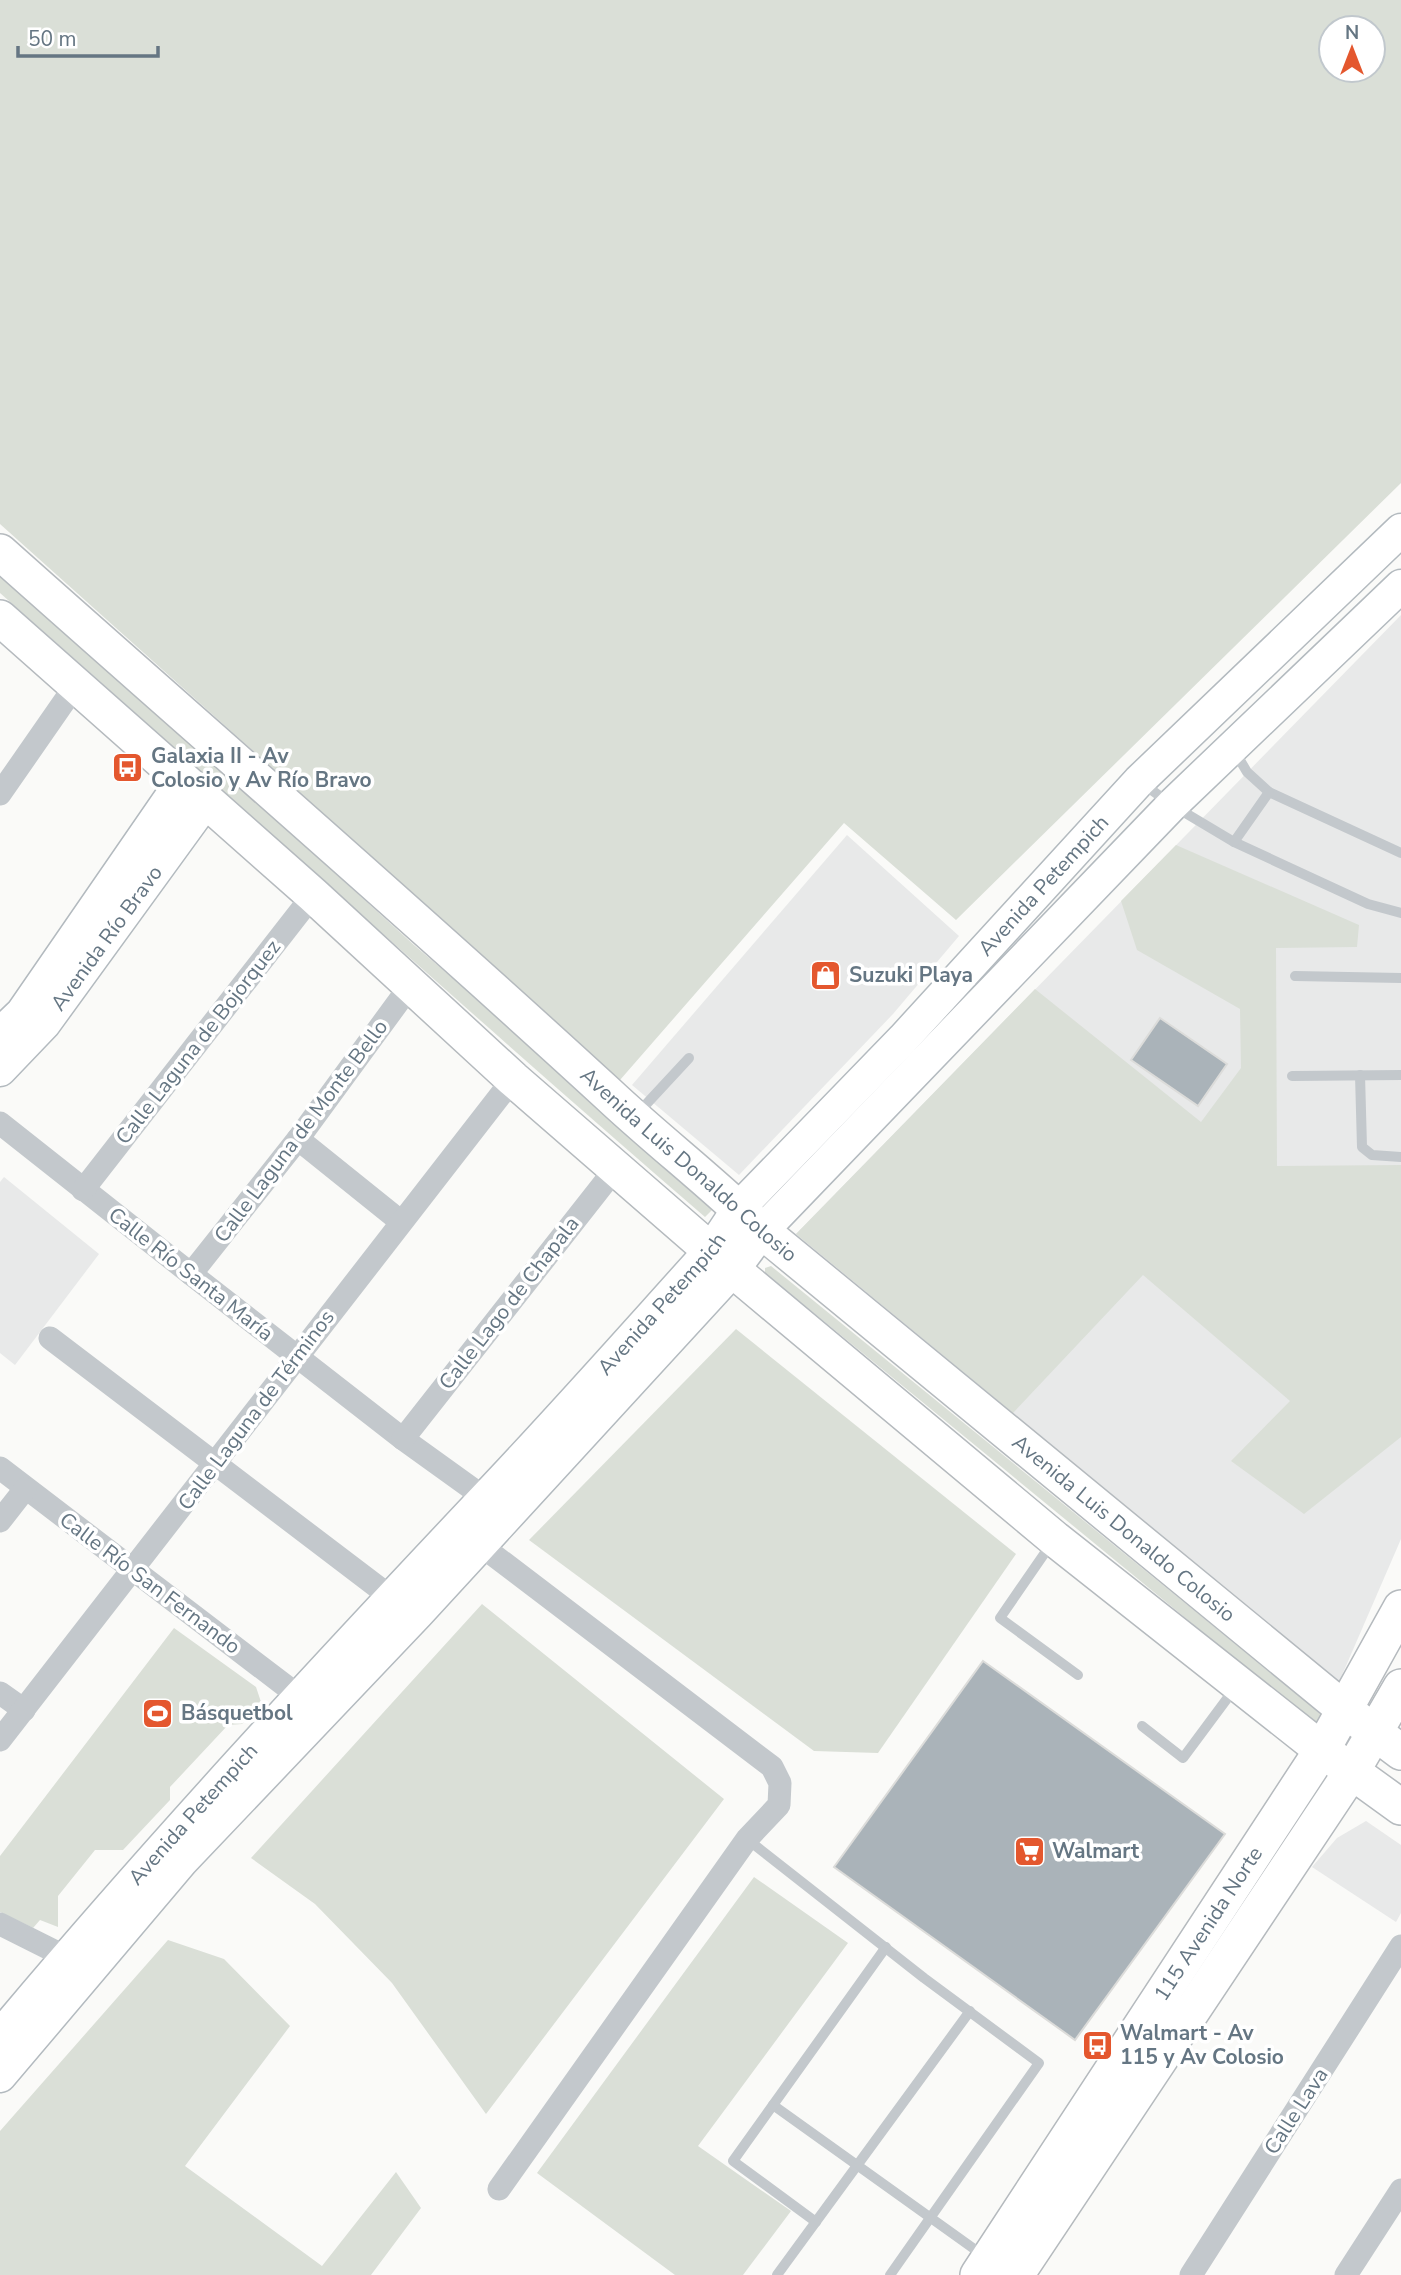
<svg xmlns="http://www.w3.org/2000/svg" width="1401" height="2275" viewBox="0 0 1401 2275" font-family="'Nunito Sans',sans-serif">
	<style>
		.built { fill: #e8e9e9 }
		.green { fill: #dadfd7; fill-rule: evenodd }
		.building { fill: #aab3b9; stroke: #dcdcda; stroke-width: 2 }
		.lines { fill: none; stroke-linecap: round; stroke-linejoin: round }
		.secondary-casing { stroke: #b3babf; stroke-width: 35 }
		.primary-casing { stroke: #b5babe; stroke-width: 38 }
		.lane { stroke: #c3c8cc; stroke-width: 10 }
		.street { stroke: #c3c8cc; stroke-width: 23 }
		.secondary { stroke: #fff; stroke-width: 32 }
		.primary { stroke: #fff; stroke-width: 35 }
		.labels { text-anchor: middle; stroke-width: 7; stroke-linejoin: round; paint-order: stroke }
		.poi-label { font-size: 21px; font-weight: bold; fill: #657683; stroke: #fff; text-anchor: start }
		.street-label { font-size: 21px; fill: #657683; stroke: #fff }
	</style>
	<rect width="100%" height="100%" fill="#fafaf8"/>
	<g class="built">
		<polygon points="1401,615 1401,1539 1339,1682 796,1234"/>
		<polygon points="847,835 959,936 893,1014 739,1175 632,1085"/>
		<polygon points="4,1177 99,1254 15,1365 0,1353 0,1182"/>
		<polygon points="1366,1821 1401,1845 1401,1913 1396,1922 1312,1867 1337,1838"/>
	</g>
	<g class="green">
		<path d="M0 0H1401V483L956 920 844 823 620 1080 0 524ZM1331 28H1373V70H1331Z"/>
		<path d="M0 568 414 945 717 1205 705 1217C467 1012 235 800 0 593Z"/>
		<polygon points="1176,845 1359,925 1357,947 1276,948 1277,1166 1401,1165 1401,1437 1304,1514 1231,1461 1290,1401 1143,1275 1013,1413 796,1234 1035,989 1201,1122 1241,1068 1240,1009 1137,950 1121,901"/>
		<polygon points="771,1266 1314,1708 1328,1722 1322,1730 765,1273 765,1268"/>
		<polygon points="736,1329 1016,1554 878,1753 814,1751 529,1540"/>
		<polygon points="482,1604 724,1799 486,2114 392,1983 315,1904 251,1858"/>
		<polygon points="174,1628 256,1687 261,1702 242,1724 228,1725 170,1787 170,1800 123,1850 95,1850 58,1896 58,1927 40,1920 33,1928 0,1912 0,1856"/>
		<polygon points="754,1877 848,1943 698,2146 791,2211 743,2275 675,2275 537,2173"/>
		<polygon points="168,1940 224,1959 290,2026 185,2166 322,2266 396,2172 421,2208 371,2275 0,2275 0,2131"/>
	</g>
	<g class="building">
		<polygon points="1160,1018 1227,1064 1198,1106 1131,1060"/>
		<polygon points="983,1661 1225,1834 1075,2040 834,1867"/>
	</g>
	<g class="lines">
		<defs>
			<g id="secondary">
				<polyline points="0,1034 22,1013 182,781"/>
				<path id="s1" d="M0 1070 44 1024 206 801"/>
				<path id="s2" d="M0 2036C155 1851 319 1674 485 1498 562 1417 636 1333 711 1250L739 1208 903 1039 1139 781 1401 530"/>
				<polyline points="0,2076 182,1861 418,1613 733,1270 762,1231 1172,805 1401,586"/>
			</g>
			<g id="primary">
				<path id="s3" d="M0 552C203 733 408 910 608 1094 658 1141 713 1183 762 1231L1345 1710 1401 1752"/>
				<polyline points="0,618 313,895 513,1079 733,1270 1055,1539 1322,1750 1401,1807"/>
				<path id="s4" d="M978 2275 1322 1750 1401 1608"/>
				<polyline points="1016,2275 1352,1771 1401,1687"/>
			</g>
		</defs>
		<use href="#secondary" class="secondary-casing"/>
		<use href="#primary" class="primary-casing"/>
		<g class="lane">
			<polyline points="1234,750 1247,772 1269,792 1401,853"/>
			<polyline points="1142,783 1172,805 1234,842 1368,904 1401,913"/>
			<polyline points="1234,842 1269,792"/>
			<polyline points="1295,976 1401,978"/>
			<polyline points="1360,1075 1362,1147 1372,1155 1401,1157"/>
			<polyline points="1292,1076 1401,1075"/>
			<polyline points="638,1113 689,1058"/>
			<polyline points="1051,1544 1000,1618 1078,1675"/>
			<polyline points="1142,1726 1183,1758 1235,1688"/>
			<polyline points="747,1839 924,1978 1039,2063 890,2275"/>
			<polyline points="773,2105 984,2256"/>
			<polyline points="816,2222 733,2161 886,1947"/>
			<polyline points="777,2275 970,2011"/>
		</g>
		<g class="street">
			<polyline points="0,794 75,686"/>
			<polyline points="0,1123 191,1274 403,1439 485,1498"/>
			<polyline points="298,1139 400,1221"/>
			<polyline points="83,1190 313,895"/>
			<polyline points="191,1274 298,1139 410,986"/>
			<polyline points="50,1338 392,1598"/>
			<polyline points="403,1439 616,1168"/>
			<polyline points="0,1468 300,1697"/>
			<polyline points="0,1521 25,1489"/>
			<polyline points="479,1544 772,1767 780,1783 779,1805 747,1839 499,2189"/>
			<polyline points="0,1693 24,1710"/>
			<polyline points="0,1740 513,1079"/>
			<polyline points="0,1924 66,1957"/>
			<polyline points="1191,2275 1401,1946"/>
			<polyline points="1346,2275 1401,2190"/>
		</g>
		<use href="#secondary" class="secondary"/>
		<use href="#primary" class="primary"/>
	</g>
	<defs>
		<symbol id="bus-square" viewBox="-11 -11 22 22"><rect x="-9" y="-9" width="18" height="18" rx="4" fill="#e4572e" stroke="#fff"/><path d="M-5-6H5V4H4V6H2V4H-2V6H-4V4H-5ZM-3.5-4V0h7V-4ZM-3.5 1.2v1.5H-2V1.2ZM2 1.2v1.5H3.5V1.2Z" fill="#fff"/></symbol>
		<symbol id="shop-square" viewBox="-11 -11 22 22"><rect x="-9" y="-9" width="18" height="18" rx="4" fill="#e4572e" stroke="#fff"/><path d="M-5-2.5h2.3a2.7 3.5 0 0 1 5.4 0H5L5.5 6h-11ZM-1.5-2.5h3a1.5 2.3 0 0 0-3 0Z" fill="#fff"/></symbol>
		<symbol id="stadium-square" viewBox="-11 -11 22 22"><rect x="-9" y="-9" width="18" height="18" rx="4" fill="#e4572e" stroke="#fff"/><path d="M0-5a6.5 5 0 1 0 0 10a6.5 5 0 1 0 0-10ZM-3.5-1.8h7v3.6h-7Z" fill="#fff"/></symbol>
		<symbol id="supermarket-square" viewBox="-11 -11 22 22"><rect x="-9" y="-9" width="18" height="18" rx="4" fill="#e4572e" stroke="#fff"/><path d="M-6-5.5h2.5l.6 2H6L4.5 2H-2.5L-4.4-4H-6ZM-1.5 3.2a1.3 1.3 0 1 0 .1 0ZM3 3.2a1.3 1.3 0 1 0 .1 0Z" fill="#fff"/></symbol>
	</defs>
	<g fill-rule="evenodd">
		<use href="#bus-square" x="110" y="750" width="35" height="35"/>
		<use href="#shop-square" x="808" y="958" width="35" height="35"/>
		<use href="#stadium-square" x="140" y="1696" width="35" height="35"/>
		<use href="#supermarket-square" x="1012" y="1834" width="35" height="35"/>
		<use href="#bus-square" x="1080" y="2028" width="35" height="35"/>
	</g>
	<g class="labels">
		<g class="poi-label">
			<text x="151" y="763">Galaxia II - Av<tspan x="151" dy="24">Colosio y Av Río Bravo</tspan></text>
			<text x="849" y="982">Suzuki Playa</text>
			<text x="181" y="1720">Básquetbol</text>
			<text x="1052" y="1858">Walmart</text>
			<text x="1120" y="2040">Walmart - Av<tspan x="1120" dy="24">115 y Av Colosio</tspan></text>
		</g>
		<g class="street-label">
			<text dy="7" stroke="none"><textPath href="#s2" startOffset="1554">Avenida Petempich</textPath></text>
			<text dy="7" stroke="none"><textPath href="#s1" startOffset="170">Avenida Río Bravo</textPath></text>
			<text transform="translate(198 1042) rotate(-52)" y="7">Calle Laguna de Bojorquez</text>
			<text transform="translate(301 1131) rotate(-53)" y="7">Calle Laguna de Monte Bello</text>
			<text dy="7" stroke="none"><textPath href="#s3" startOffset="922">Avenida Luis Donaldo Colosio</textPath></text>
			<text transform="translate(191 1274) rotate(38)" y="7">Calle Río Santa María</text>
			<text dy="7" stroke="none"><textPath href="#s2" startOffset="987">Avenida Petempich</textPath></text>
			<text transform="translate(509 1303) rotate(-52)" y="7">Calle Lago de Chapala</text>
			<text transform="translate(256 1410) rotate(-53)" y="7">Calle Laguna de Términos</text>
			<text dy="7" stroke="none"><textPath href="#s3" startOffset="1489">Avenida Luis Donaldo Colosio</textPath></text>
			<text transform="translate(150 1583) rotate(37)" y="7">Calle Río San Fernando</text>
			<text dy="7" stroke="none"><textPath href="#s2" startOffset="294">Avenida Petempich</textPath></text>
			<text dy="7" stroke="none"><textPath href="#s4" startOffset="420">115 Avenida Norte</textPath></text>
			<text transform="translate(1296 2111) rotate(-57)" y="7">Calle Lava</text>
		</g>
	</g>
	<g transform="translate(1352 49)"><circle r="33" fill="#ffffff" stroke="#c1c8cd" stroke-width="2"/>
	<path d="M0-5L12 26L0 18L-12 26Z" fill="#e4572e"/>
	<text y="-10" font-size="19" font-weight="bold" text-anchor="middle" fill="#657683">N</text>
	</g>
	<path d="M18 46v10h140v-10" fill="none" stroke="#657683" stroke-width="3.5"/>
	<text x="28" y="46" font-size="21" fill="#657683" stroke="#ffffff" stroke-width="5" paint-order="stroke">50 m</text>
</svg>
